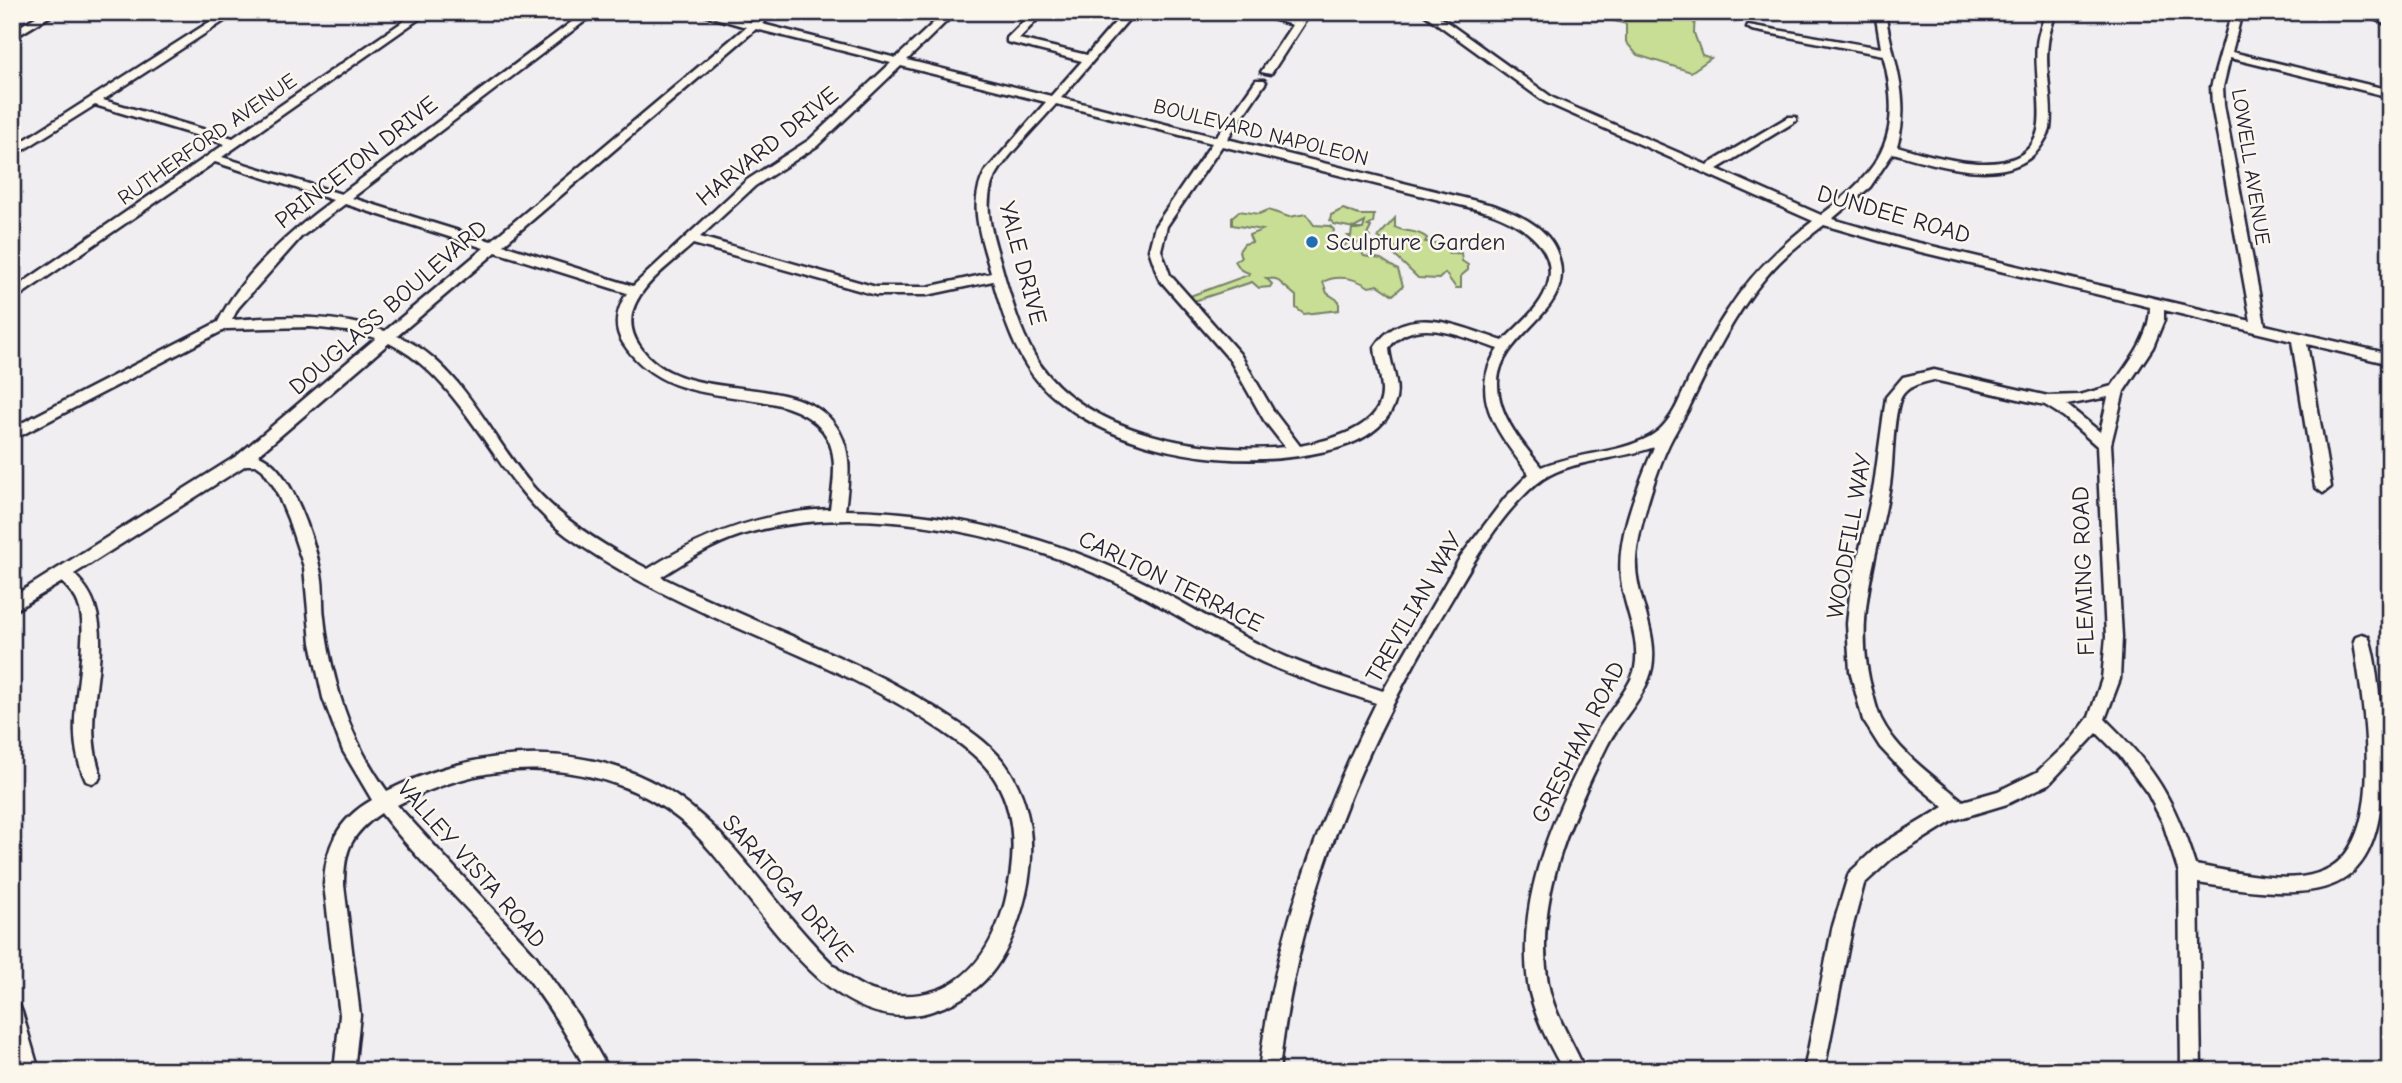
<svg xmlns="http://www.w3.org/2000/svg" width="2402" height="1083" viewBox="0 0 2402 1083" font-family="'Comic Neue',sans-serif">
	<style>
		.green { fill: #c8de94; stroke: #758068; stroke-width: 2 }
		.lines { fill: none; stroke-linecap: round; stroke-linejoin: round }
		.minor-casing { stroke: #22223b; stroke-width: 5 }
		.minor { fill: #fbf7ec; fill-rule: evenodd }
		.poi-dot { fill: #1f6fb2; stroke: #fbf7ec; stroke-width: 2.5 }
		.labels { text-anchor: middle; stroke-width: 5; stroke-linejoin: round; paint-order: stroke }
		.far-street-label { font-size: 21px; fill: #22223b; stroke: #fbf7ec }
		.street-label { font-size: 24px; fill: #22223b; stroke: #fbf7ec }
		.poi-label { font-size: 24px; fill: #22223b; stroke: #fbf7ec; text-anchor: start }
	</style>
	<rect width="100%" height="100%" fill="#f0eef0"/>
	<filter id="ink" filterUnits="userSpaceOnUse"><feTurbulence type="fractalNoise" baseFrequency=".0143" numOctaves="2"/><feDisplacementMap in="SourceGraphic" scale="14" xChannelSelector="R" yChannelSelector="G"/><feConvolveMatrix kernelMatrix="1 2 1 2 8 2 1 2 1" color-interpolation-filters="sRGB"/></filter>
	<g filter="url(#ink)">
		<g class="green">
			<polygon points="1600,12 1695,12 1694,33 1702,55 1711,58 1691,72 1637,55 1626,42 1626,24 1591,15"/>
			<polygon points="1343,209 1359,215 1374,215 1373,223 1368,226 1371,227 1367,235 1370,237 1356,244 1348,236 1351,236 1352,229 1363,229 1365,222 1354,228 1334,224 1330,220 1331,215"/>
			<path d="M1268 210 1289 217 1306 214 1314 225 1330 226 1334 230 1332 237 1348 243 1340 249 1361 251 1364 256 1381 259 1398 270 1403 286 1393 295 1378 285 1369 287C1356 278 1337 274 1323 282L1327 293 1339 301V310L1304 314 1296 308V296L1276 279 1266 278 1272 284 1270 287 1259 288 1252 282 1194 301 1190 296 1248 275 1249 273 1241 270 1235 261 1241 258 1239 251 1244 244 1252 242 1249 235 1262 230 1232 225V217L1239 211 1259 214Z"/>
			<path d="M1395 218V227C1405 233 1416 229 1427 238L1425 242 1445 244 1449 254 1461 253 1462 261 1468 265V270L1461 276V288H1456L1445 273 1439 279 1418 278 1391 252 1395 247 1380 245 1382 240 1378 237Z"/>
		</g>
		<g class="lines">
			<defs>
				<g id="minor">
					<polygon points="44,12 57,12 12,39 12,31"/>
					<path d="M225 12H238L103 100 233 138 417 12H429L222 157 341 194 585 12H597L352 198 491 241 746 27 694 12H713L752 22 763 12H775L762 24 896 58 945 12H956L907 60 1051 96 1082 61 1007 42V38L1033 12H1044L1019 39 1087 55 1124 12H1135L1061 98 1216 137 1256 80H1264L1266 82 1227 139 1496 206C1523 216 1552 230 1559 259 1574 314 1500 332 1498 382 1497 415 1522 443 1541 467 1575 453 1617 454 1649 437 1674 424 1681 393 1693 371 1704 350 1715 329 1728 310 1751 274 1779 247 1813 221L1545 102 1421 12H1433L1553 98 1707 165 1788 117H1796V121L1717 169 1821 215C1885 167 1903 134 1883 55L1752 30 1747 27 1748 25 1881 48 1875 12H1885C1892 60 1912 97 1897 146 1932 156 2025 186 2038 130 2043 108 2034 68 2037 44 2038 33 2043 22 2046 12H2056C2053 22 2049 33 2048 43 2044 71 2054 101 2050 129 2049 134 2045 139 2043 143 2014 191 1936 165 1893 153L1870 187 1832 219 1902 239 2251 321 2212 105 2211 87 2232 12H2242L2232 52 2390 90V97L2230 58 2223 87 2224 105 2265 325 2390 354V364L2307 344 2331 487 2323 493 2315 487 2292 341 2164 310V320L2153 347 2124 391 2111 444 2122 637 2120 679 2105 719C2155 768 2174 799 2195 865 2230 871 2283 885 2318 873 2392 850 2362 699 2354 641L2356 636 2362 634 2368 636C2377 654 2382 724 2383 747 2387 901 2329 904 2198 883L2201 1071H2181L2179 873 2163 823 2148 794 2120 756 2097 733 2049 784 2007 804 1954 820 1891 859 1864 884 1852 929 1824 1071H1804L1832 929 1849 873 1877 847 1944 807 1911 780 1880 747 1863 720 1850 671 1847 624 1850 594 1874 485 1886 397 1903 377 1934 370 2048 396 2079 395 2112 386C2129 362 2150 337 2150 307L1900 247 1824 225C1803 241 1782 257 1765 278 1732 317 1710 364 1688 410 1684 418 1679 425 1675 433 1659 460 1638 528 1636 559 1634 596 1659 631 1652 668 1646 697 1620 720 1607 746 1571 818 1534 900 1548 983 1554 1016 1573 1041 1585 1071H1564C1548 1043 1533 1014 1528 983 1516 895 1555 812 1595 736 1605 715 1631 688 1635 668 1641 637 1624 609 1621 579 1616 535 1638 487 1654 447 1620 460 1572 459 1543 479 1507 504 1475 559 1453 597 1363 746 1298 896 1279 1071H1259C1275 936 1316 824 1376 703 1338 690 1299 679 1262 662 1209 637 1161 603 1108 579 1002 531 854 500 741 535 713 544 686 561 661 577 758 626 864 659 954 720 974 733 995 748 1008 768 1036 811 1036 862 1022 909 1006 962 984 996 929 1012 820 1043 749 876 679 819 639 787 594 773 544 770 493 767 442 782 397 805L535 955 578 1016 609 1071H587C565 1031 540 991 510 956 468 907 420 864 381 813 351 834 344 849 344 885L360 1015 354 1071H334L340 1015 324 885C325 847 338 819 372 800L343 751 323 698 311 643 304 567 288 519 275 488 263 470 256 465H246L74 574C83 583 91 593 95 606 112 660 79 714 101 775L98 781 92 783 86 781C64 735 81 689 82 641 83 629 83 615 78 603 75 595 68 588 62 582L12 612V597L238 455 376 338 355 332 311 327 226 329 12 440V428L218 322C240 276 292 230 333 200L215 162 12 301V290L225 144 95 105 12 157V148ZM756 29 891 63 809 140 747 180 633 286 503 245ZM901 66 1046 102 985 172C967 205 982 240 991 273L927 287H876L700 237 755 186 817 146ZM1056 104 1212 143 1155 226 1149 250 1159 279 1230 360 1264 420 1285 447C1206 455 1087 434 1039 363 1022 337 1013 305 1004 275 997 247 983 216 991 187 996 165 1040 123 1056 104ZM1222 146 1488 212C1520 223 1563 249 1546 290 1538 310 1518 325 1503 341 1461 327 1405 300 1375 347 1376 362 1382 376 1382 391 1382 429 1329 440 1300 446L1274 412 1240 354 1170 275 1161 250 1167 226ZM345 204 484 248 385 331C336 314 283 316 232 320L238 308 301 237ZM693 244 876 295H927L993 281C1005 323 1019 369 1054 397 1124 456 1239 471 1326 451 1353 445 1383 432 1394 405 1402 386 1390 366 1389 348 1414 313 1465 338 1498 349 1466 396 1500 435 1529 474L1505 498 1461 556 1383 691C1346 678 1308 668 1273 651 1226 630 1183 601 1137 579 1047 535 946 511 845 510 849 479 854 448 833 422 788 369 680 408 639 345 611 303 666 269 693 244ZM496 252 627 293C617 309 612 326 623 343 673 421 781 377 823 431 840 453 833 484 830 509 763 512 704 534 648 569 607 548 566 523 535 489 492 441 460 360 397 336ZM389 343C467 381 495 483 567 536 616 571 672 599 727 623 801 656 875 685 942 731 962 745 984 760 996 781 1018 818 1015 862 1005 902 995 939 975 977 937 990 914 998 886 997 864 987 842 976 824 956 808 938 769 895 738 845 692 808 605 737 484 743 387 791 364 759 347 724 337 685 331 663 326 640 324 617 322 602 324 588 321 574 315 542 291 465 258 455ZM1934 380 2045 405 2064 417 2097 446 2106 637 2102 679 2089 717 2072 739 2037 772 1998 791 1963 801C1934 777 1898 753 1881 719 1877 711 1875 702 1873 694 1851 619 1878 558 1890 485 1894 460 1892 423 1900 400 1905 386 1921 383 1934 380ZM2108 397 2100 432 2067 405Z"/>
					<polygon points="1249,12 1268,12 1296,19 1300,12 1311,12 1271,74 1261,72 1292,25"/>
					<polygon points="2357,12 2372,12 2390,19 2390,26"/>
					<polygon points="12,1002 19,1005 22,1012 39,1071 19,1071 12,1049"/>
				</g>
			</defs>
			<use href="#minor" class="minor-casing"/>
			<use href="#minor" class="minor"/>
		</g>
	</g>
	<circle class="poi-dot" cx="1312" cy="242" r="7"/>
	<g class="labels">
		<g class="far-street-label">
			<text transform="translate(1261 132) rotate(14)" y="7">BOULEVARD NAPOLEON</text>
			<text transform="translate(207 139) rotate(-35)" y="7">RUTHERFORD AVENUE</text>
			<text transform="translate(2251 167) rotate(81)" y="7">LOWELL AVENUE</text>
		</g>
		<g class="street-label">
			<text transform="translate(767 146) rotate(-39)" y="8">HARVARD DRIVE</text>
			<text transform="translate(356 162) rotate(-38)" y="8">PRINCETON DRIVE</text>
			<text transform="translate(1894 214) rotate(16)" y="8">DUNDEE ROAD</text>
			<text transform="translate(1023 263) rotate(75)" y="8">YALE DRIVE</text>
			<text transform="translate(388 307) rotate(-41)" y="8">DOUGLASS BOULEVARD</text>
			<text transform="translate(1849 536) rotate(-80)" y="8">WOODFILL WAY</text>
			<text transform="translate(2083 571) rotate(-92)" y="8">FLEMING ROAD</text>
			<text transform="translate(1171 581) rotate(26)" y="8">CARLTON TERRACE</text>
			<text transform="translate(1414 607) rotate(-60)" y="8">TREVILIAN WAY</text>
			<text transform="translate(1578 742) rotate(-63)" y="8">GRESHAM ROAD</text>
			<text transform="translate(472 864) rotate(49)" y="8">VALLEY VISTA ROAD</text>
			<text transform="translate(788 888) rotate(49)" y="8">SARATOGA DRIVE</text>
		</g>
		<g class="poi-label">
			<text x="1326" y="250">Sculpture Garden</text>
		</g>
	</g>
	<rect width="2402" height="1083" fill="none" stroke="#fbf7ec" stroke-width="42"/>
	<rect x="21" y="21" width="2360" height="1041" fill="none" stroke="#22223b" stroke-width="2.5" filter="url(#ink)"/>
</svg>
